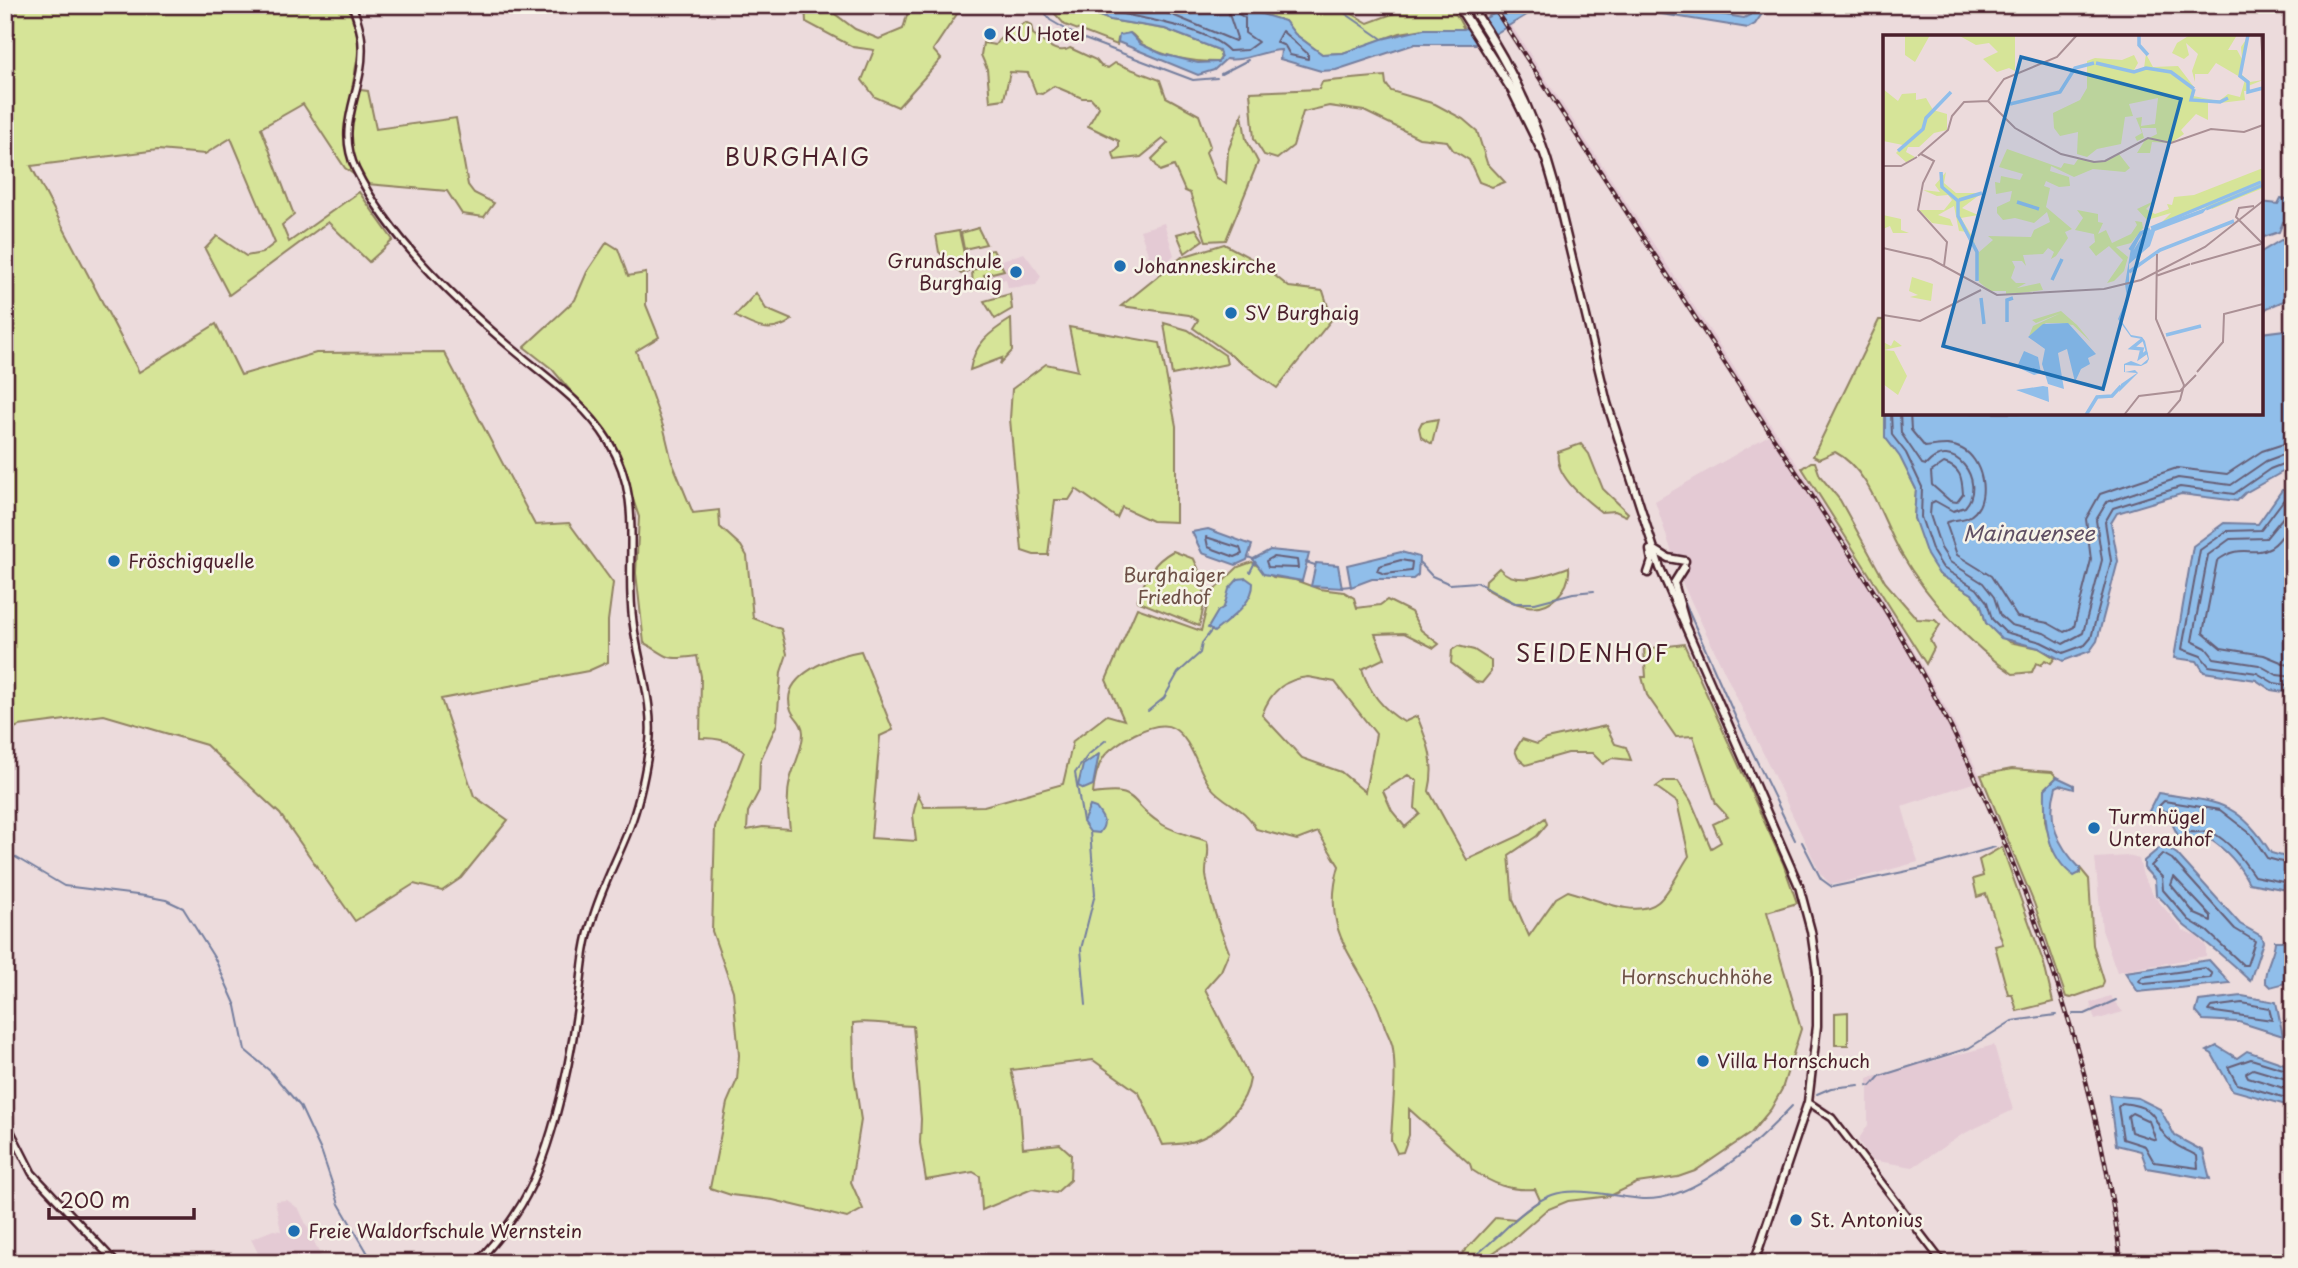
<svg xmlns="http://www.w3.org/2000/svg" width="2298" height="1268" viewBox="0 0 2298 1268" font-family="'Playpen Sans',sans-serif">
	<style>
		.built { fill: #e4cad4 }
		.green { fill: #d6e498; stroke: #908262; stroke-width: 2; fill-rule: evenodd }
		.water { fill: #90beea; stroke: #747e9e; stroke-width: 2 }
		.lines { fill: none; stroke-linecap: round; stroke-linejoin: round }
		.shore { stroke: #665f77; stroke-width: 2 }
		.stream { stroke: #747e9e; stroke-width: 2 }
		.tertiary-casing { stroke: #4a1f2b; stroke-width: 10 }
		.primary-casing { stroke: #4a1f2b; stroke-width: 11 }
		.trunk-casing { stroke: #4a1f2b; stroke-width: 12 }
		.tertiary { stroke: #f7f3e8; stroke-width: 5 }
		.primary { stroke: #f7f3e8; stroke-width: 6 }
		.trunk { stroke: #f7f3e8; stroke-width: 7 }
		.rail-casing { stroke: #4a1f2b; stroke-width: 4.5 }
		.rail { stroke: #f7f3e8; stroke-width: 2; stroke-dasharray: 5; stroke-linecap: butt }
		.poi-dot { fill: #1f6fb2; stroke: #f7f3e8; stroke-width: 2.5 }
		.labels { text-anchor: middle; stroke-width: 5; stroke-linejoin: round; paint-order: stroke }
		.poi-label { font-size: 19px; fill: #4a1f2b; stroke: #f7f3e8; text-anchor: start }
		.park-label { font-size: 19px; fill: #6d5046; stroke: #f7f3e8 }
		.water-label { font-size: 21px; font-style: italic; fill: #5f4f64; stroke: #f7f3e8 }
		.quarter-label { font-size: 23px; letter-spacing: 2px; fill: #4a1f2b; stroke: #f7f3e8 }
		.inset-river { fill: none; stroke: #90beea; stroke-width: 3.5 }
		.inset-road { fill: none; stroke: #ab9095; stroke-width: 2 }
		.view { fill: #1f6fb2; fill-opacity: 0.15; stroke: #1f6fb2; stroke-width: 3.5 }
		.inset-edge { fill: none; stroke: #4a1f2b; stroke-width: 3.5 }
	</style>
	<rect width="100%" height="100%" fill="#ecdbdc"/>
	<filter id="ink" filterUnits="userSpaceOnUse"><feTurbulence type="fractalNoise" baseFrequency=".0143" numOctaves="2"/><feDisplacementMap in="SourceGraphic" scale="14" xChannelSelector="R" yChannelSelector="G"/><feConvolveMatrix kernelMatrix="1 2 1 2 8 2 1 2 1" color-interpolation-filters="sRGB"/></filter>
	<g filter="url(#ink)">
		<g class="built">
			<polygon points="1490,5 1498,5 1800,469 1901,628 1949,713 1982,780 1902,806 1918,862 1837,884 1830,884 1820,873 1681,580 1655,501 1769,435"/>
			<polygon points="1164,223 1174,255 1162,267 1153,269 1140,230"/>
			<polygon points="1024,253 1041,276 1036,285 1008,288 1006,279 987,284 984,275 1004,270 1002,260"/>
			<polygon points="2128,856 2139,859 2143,876 2154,896 2183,930 2196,936 2206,946 2206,956 2117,972 2102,930 2095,858"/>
			<polygon points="2110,996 2123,1012 2095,1020 2090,1003"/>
			<polygon points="1994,1045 2013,1110 1963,1134 1913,1167 1871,1160 1858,1140 1868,1125 1868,1078"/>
			<polygon points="287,1200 299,1209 324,1263 263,1263 251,1239 273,1230 281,1231 275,1201"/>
		</g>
		<g class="green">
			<polygon points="5,5 348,5 360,44 352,89 368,91 376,129 456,118 468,185 474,193 494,203 484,217 462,214 447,191 367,184 345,168 303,104 261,128 294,215 282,225 289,242 359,192 393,240 369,262 328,222 229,295 205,249 217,236 246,256 262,253 275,243 231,138 205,154 158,150 31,166 139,372 216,324 241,375 316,353 444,352 535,525 569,523 613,583 608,621 608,662 588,671 441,699 474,796 508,820 461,878 442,891 414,884 355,921 280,814 206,745 104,715 19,726 5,732"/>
			<polygon points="805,5 823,5 855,29 879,39 903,29 910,5 952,5 959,11 933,50 941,59 898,107 875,97 862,80 874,50 853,47 806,22"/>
			<path d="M1047 5H1070L1110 20 1165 29 1219 50 1221 58 1218 62C1191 62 1165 57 1142 44 1137 41 1136 36 1130 33L1118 39 1117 45 1065 25Z"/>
			<polygon points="1231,5 1337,5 1368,23 1411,7 1451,5 1464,29 1424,29 1400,33 1343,53 1322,54 1295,34 1285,21"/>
			<path d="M1025 22 1031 25 1033 34C1044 42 1057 56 1070 48L1096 60 1101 66 1108 68 1115 63 1160 80 1166 97 1199 115 1210 146 1206 152 1216 177 1226 184 1228 151 1242 114 1246 139 1258 162 1226 240 1206 241 1190 193 1185 191 1174 166 1160 171 1152 159 1168 143 1163 139 1141 157 1115 160 1113 153 1119 148V141L1088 126 1099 107 1091 98H1082L1054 86 1042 94 1036 93 1028 73 1010 72 1004 99 990 101 987 69 981 55 983 43 995 45 1007 29H1015Z"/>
			<polygon points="1385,76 1386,84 1391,91 1435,104 1463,119 1477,131 1487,163 1505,182 1492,187 1479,182 1469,160 1453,150 1447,141 1419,138 1364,111 1329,106 1303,112 1293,146 1277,159 1264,155 1254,139 1250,92 1319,89 1322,82 1330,81"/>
			<polygon points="978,228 986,244 964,249 961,233"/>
			<polygon points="1196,229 1203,240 1185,253 1177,234"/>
			<polygon points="959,231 968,271 961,274 939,252 936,235"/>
			<path d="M607 242 618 249 628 276 646 273V305L659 337 636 351 664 429 672 462 693 513 719 510 720 527 741 546 747 556 753 618 781 629 787 654 781 672 777 724 760 761 759 791 748 812 747 830 763 827 790 829C788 813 786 797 790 780 794 765 803 749 803 733 803 722 794 718 791 710 778 675 835 655 861 651L893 730 880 736 871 838 916 841 913 815 918 794 924 807 984 806 1063 784 1073 741 1107 715 1124 720 1106 680 1137 608 1201 631 1210 594 1238 567 1252 562 1273 577 1295 580 1319 589 1344 592 1354 598 1357 608 1380 605 1387 600 1411 612 1421 630 1439 644 1434 648 1404 633 1375 634 1385 658 1362 669C1369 692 1382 709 1404 722L1417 716C1428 743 1436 762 1429 791L1467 860 1521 835 1545 818 1547 824 1537 836 1509 855 1513 900 1529 936 1556 898 1568 891C1592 897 1636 920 1658 902 1670 892 1680 869 1689 856L1677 802 1656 787 1664 781H1678L1691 801 1711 848 1721 842 1713 824 1728 817 1716 804 1693 736 1676 737 1647 695 1642 677H1646L1644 649 1684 644 1783 863 1797 903 1767 912 1801 1029 1782 1089 1771 1109 1751 1133 1695 1171 1678 1177 1637 1183 1610 1196 1568 1201 1546 1210 1512 1240 1478 1263H1446L1458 1258 1496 1217 1515 1219 1540 1200 1535 1189C1509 1191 1493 1184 1472 1170L1470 1164 1409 1109V1135L1403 1152 1397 1153 1391 1140C1392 1111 1397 1078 1393 1049 1392 1040 1386 1032 1384 1024 1364 961 1318 939 1339 866L1318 832 1297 840 1256 829C1244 805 1226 806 1210 786 1198 770 1191 738 1173 728 1156 718 1111 744 1103 758 1096 769 1094 781 1093 794 1141 787 1126 801 1160 823 1173 832 1192 836 1207 841 1211 853 1205 863 1206 875 1210 902 1219 926 1229 952L1221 971 1205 989 1250 1079C1247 1102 1224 1129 1202 1138 1190 1144 1176 1144 1163 1145L1139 1093 1093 1060 1011 1070 1020 1108 1023 1148 1060 1144 1071 1154 1070 1180 1056 1193 1032 1189 982 1210 980 1176 973 1172 926 1180 920 1143 921 1119 913 1026C893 1026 872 1020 853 1023L854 1075 861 1120 851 1182 863 1209 847 1218 773 1200 731 1195 710 1188 727 1103 737 1080 739 1055 733 991 712 931 715 827 744 752C731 740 717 738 700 738L701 676 697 656C662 661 672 657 644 643L636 573 639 517 613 441 552 369 524 347 575 300 587 272ZM1308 677 1335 682 1376 734 1365 792 1341 772 1302 758 1262 715C1270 692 1284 679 1308 677ZM1408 775 1417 781 1415 808 1420 814 1405 827 1392 811 1383 791Z"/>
			<polygon points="1224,244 1258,262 1289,287 1323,291 1332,319 1277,388 1193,328 1198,320 1189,315 1121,306 1182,257"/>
			<polygon points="993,250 1004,270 984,275 987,284 973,290 972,270 988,266 985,251"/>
			<path d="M756 293 766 309 792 320C772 335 756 328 735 316Z"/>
			<polygon points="1010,294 1012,309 995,319 984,301"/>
			<path d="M1011 319 1012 351 1000 364 1002 358 970 370C974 344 990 332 1011 319Z"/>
			<path d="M1879 320H1885V437L1900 456 1916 489 1914 518 1939 574 1972 594 1981 605 1986 623 2009 642 2039 648 2055 658 2051 663 2045 660 2041 665 2036 663 2032 672 2013 674C1971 646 1926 597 1901 553 1882 521 1870 470 1835 452L1819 459 1813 456Z"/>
			<polygon points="1164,323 1188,330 1225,355 1227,364 1172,375"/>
			<polygon points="1069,327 1160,343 1176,426 1176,522 1152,521 1122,507 1117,518 1076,489 1069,500 1055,500 1048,555 1034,555 1022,551 1010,419 1012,389 1046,364 1078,371"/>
			<polygon points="1438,419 1432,444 1421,437 1419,428 1422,422"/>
			<path d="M1581 444 1589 454 1603 489 1628 513 1626 516 1615 511 1601 512C1585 499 1554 476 1558 452Z"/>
			<polygon points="1811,462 1815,462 1820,476 1840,500 1885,582 1917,619 1935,620 1940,625 1930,640 1934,648 1926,664 1802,468"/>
			<path d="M1173 551 1194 559C1206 584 1207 600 1199 626L1137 601C1146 578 1151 563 1173 551Z"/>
			<path d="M1569 567C1571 589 1551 610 1527 606 1512 604 1499 596 1485 588L1486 580 1499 568C1515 588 1549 574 1569 567Z"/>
			<polygon points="1458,646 1474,650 1491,661 1491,672 1482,683 1476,682 1451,663 1452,650"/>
			<polygon points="1606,726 1615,744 1626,747 1631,760 1612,758 1603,764 1592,753 1568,753 1526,765 1518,758 1515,750 1522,739 1537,744 1546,739"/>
			<polygon points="2012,769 2052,772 2057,777 2045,789 2045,821 2053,851 2080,873 2080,868 2089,879 2093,945 2104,981 2102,987 2071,998 2066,997 2034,903 1981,775"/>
			<polygon points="2002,847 2044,964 2053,1002 2017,1011 2012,994 2008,994 1995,946 2003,944 1986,894 1977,897 1973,879 1983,876 1979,860"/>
			<polygon points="1848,1012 1848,1045 1835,1045 1835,1013"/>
		</g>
		<g class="water">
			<path d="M1070 5H1231L1285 21 1295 34 1322 54 1343 53 1382 39 1424 29H1464L1511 5H1549L1535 10 1478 44H1415L1336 70 1321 71 1280 59 1281 50C1262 51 1243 62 1226 59L1214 70 1198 75 1118 42 1119 35 1130 33 1140 44 1162 54 1198 63 1218 62 1221 58 1219 50 1165 29 1110 20Z"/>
			<polygon points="1606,5 1665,5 1744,18 1750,15 1759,5 1768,5 1755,24 1748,28"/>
			<polygon points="2281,198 2293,200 2293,225 2283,222 2279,232 2261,238 2261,202 2278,204"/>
			<polygon points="2281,240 2293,242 2293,297 2267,308 2261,315 2261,252"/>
			<polygon points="2293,329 2293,466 2245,493 2237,501 2181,494 2117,513 2111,523 2118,561 2097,641 2090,651 2063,661 2039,648 2001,638 1986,623 1981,605 1972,594 1939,574 1927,555 1914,518 1916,489 1900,457 1885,437 1885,369 1885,413 2261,413 2261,333"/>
			<polygon points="2282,490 2293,490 2293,692 2290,693 2271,690 2256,680 2204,672 2197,661 2174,658 2193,546 2224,523 2258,524"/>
			<polygon points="1208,529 1252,545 1247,560 1236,565 1202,553 1192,532"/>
			<polygon points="1270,550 1309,554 1302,581 1264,574 1253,559"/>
			<polygon points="1401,552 1419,557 1418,575 1413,579 1372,579 1351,587 1347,565"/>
			<polygon points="1316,563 1338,565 1342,588 1311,586"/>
			<path d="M1246 578 1253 583C1254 603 1228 620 1214 632L1208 628 1218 611 1224 607 1229 589 1238 579Z"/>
			<polygon points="1099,754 1093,785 1084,789 1078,786 1083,765"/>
			<path d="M2057 777 2074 785V789L2060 785 2056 787C2046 820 2057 845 2080 868V873L2074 876C2046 856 2044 820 2045 789Z"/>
			<path d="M2158 793C2215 802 2237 799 2271 853L2293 859V891L2249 883C2238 863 2228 851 2208 838L2191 842 2178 836 2170 819 2154 817 2149 811Z"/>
			<path d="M1090 806 1096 808C1103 818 1108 823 1099 833L1090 832 1083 822Z"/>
			<path d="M2163 845 2177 854 2240 924 2261 936 2263 942 2250 981C2229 961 2209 944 2186 927 2174 918 2169 903 2156 895L2155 880 2144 868V861Z"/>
			<path d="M2275 941H2293V981L2270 987 2265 982C2264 967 2274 956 2275 941Z"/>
			<polygon points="2209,960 2230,983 2138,992 2125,972"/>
			<polygon points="2242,996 2276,1002 2283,1036 2239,1022 2203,1020 2196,1012 2199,1001"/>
			<polygon points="2217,1046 2237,1058 2247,1051 2293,1067 2293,1107 2232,1090 2212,1054 2207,1051"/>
			<polygon points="2109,1095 2138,1098 2160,1109 2175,1136 2203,1151 2210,1179 2147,1168 2141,1151 2116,1145"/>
		</g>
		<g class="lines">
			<g class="shore">
				<path d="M1085 5C1122 17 1203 23 1229 51L1247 50 1258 42 1245 33V18L1237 13 1235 5"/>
				<polyline points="1129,5 1170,14 1235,41 1237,38 1226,5"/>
				<polygon points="1282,31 1308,54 1308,59 1290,55 1285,46 1276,42"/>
				<polyline points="1891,413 1892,435 1906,453 1922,487 1921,517 1933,552 1943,568 1977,589 1987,602 1992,619 2005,632 2041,642 2063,653 2085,645 2091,638 2111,561 2105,522 2113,508 2180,487 2234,494 2270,469 2293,460"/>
				<path d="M1900 413 1901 433 1922 464 1926 465C1952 434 1988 482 1965 507L1953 511 1935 501 1931 503 1930 515 1941 548 1950 562 1983 583 1994 597 2000 615 2011 625 2044 633 2063 644 2083 633 2102 560 2096 520 2107 502 2178 478 2231 485 2266 461 2293 451"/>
				<path d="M1910 413 1911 430 1925 447C1938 446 1949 442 1962 449 1982 459 1990 496 1975 512 1966 522 1954 518 1946 523L1957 555 1991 576 2017 617 2048 623 2064 632 2074 627 2091 560 2086 519 2100 494 2177 468 2227 474 2262 451 2293 441"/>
				<path d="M1944 463C1961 468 1962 478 1963 494L1957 502 1950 501 1932 485 1931 472Z"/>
				<polyline points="2293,496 2285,498 2261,530 2227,531 2200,550 2182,649 2201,656 2209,666 2257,673 2274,683 2293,686"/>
				<polyline points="2293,505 2266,538 2230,539 2208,555 2192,641 2206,648 2214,658 2259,665 2277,675 2293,677"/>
				<path d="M2293 520C2286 529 2281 541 2271 547 2251 558 2242 542 2217 561L2203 633 2221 648 2264 655 2293 667"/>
				<polygon points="1206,537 1240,548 1242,554 1235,557 1208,547"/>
				<polygon points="1273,557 1297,560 1298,568 1268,567 1266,561"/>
				<polygon points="1401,560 1412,562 1411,571 1385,574 1377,571 1379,566"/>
				<polygon points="2163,854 2172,859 2235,929 2255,941 2247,965 2243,965 2207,931 2189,920 2163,890 2162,877 2151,866"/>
				<path d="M2293 865 2267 858 2251 834 2220 810 2164 801 2159 806 2161 810 2175 814C2188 836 2185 833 2210 831 2231 843 2241 857 2254 876L2293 884"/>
				<polygon points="2174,877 2211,916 2211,921 2195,914 2171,885"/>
				<polygon points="2205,968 2212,974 2210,978 2144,984 2139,981 2142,977"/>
				<polygon points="2242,1003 2269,1008 2272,1020 2208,1011 2211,1007"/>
				<polyline points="2293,1072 2251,1059 2228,1067 2237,1084 2293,1100"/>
				<polyline points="2293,1081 2253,1069 2246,1073 2248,1077 2293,1091"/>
				<path d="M2122 1103C2166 1108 2149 1125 2172 1142 2179 1148 2189 1151 2197 1156L2198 1168 2154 1162 2145 1146 2123 1139 2118 1107Z"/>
				<polygon points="2132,1113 2149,1121 2156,1140 2131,1132 2128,1116"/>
			</g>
			<g class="stream">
				<polyline points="1040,5 1050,20 1079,37 1193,80 1217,78"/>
				<polyline points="1333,5 1381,38"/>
				<polyline points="1221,74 1248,60"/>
				<polyline points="1248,557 1253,559"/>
				<polyline points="1306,562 1315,565"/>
				<polyline points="1420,563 1432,576 1450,584 1477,582 1515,603 1535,603 1573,593 1594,591"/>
				<polyline points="1250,572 1255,562"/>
				<polyline points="1341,587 1351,586"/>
				<polyline points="1680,592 1735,716 1795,840"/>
				<polyline points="1148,711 1164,698 1178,673 1200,653 1202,643 1212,630"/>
				<polyline points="1083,821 1075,773 1088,755 1106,740"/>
				<polyline points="1802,842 1821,879 1832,887 1922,868 1995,847"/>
				<polyline points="5,851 64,886 145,896 166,900 183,908 215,959 236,1006 245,1050 270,1071 300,1106 322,1153 339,1204 370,1257"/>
				<polyline points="1086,1005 1081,949 1095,894 1090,832"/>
				<polyline points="2073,1014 2085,1014 2116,1000"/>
				<polyline points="1867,1085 1871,1086 1880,1076 1969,1048 2012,1021 2056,1015"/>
				<polyline points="1817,1094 1831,1088 1859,1085"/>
				<path d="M1464 1263C1495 1245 1519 1207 1552 1195 1576 1186 1616 1197 1642 1199 1695 1202 1758 1142 1792 1106"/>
			</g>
			<defs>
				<g id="tertiary">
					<path d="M352 5C357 18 362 33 362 46 364 92 334 124 356 170 389 237 452 297 508 345 544 376 583 400 609 442 645 502 624 558 633 622 638 662 655 706 649 747 645 774 639 804 629 829 617 860 601 889 592 921 582 950 582 981 577 1011 569 1070 549 1164 516 1213 505 1231 490 1247 477 1263"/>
					<polyline points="1808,1102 1832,1118 1943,1263"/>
					<polyline points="5,1120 32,1173 116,1263"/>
				</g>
				<g id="primary">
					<polyline points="1555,188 1607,403 1660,568 1799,886 1811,931 1817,972 1817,1026 1808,1102 1754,1263"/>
					<polyline points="1655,550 1668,558 1685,561"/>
					<polyline points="1684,567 1674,583 1685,621"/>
					<polyline points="1648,573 1652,561 1650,550"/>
				</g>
				<g id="trunk">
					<polyline points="1458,5 1512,90 1541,149"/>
					<path d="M1470 5C1510 63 1537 121 1555 188"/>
				</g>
			</defs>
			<use href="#tertiary" class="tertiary-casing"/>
			<use href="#primary" class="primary-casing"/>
			<use href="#trunk" class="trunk-casing"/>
			<use href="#tertiary" class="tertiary"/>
			<use href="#primary" class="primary"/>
			<use href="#trunk" class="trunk"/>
			<defs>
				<path id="rail" d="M1492 5C1575 133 1658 261 1741 388 1804 486 1872 581 1928 684 2020 852 2099 1071 2121 1263"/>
			</defs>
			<use href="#rail" class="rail-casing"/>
			<use href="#rail" class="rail"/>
		</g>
	</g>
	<g class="poi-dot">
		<circle cx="990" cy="34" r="7"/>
		<circle cx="1120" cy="266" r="7"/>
		<circle cx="1016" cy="272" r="7"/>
		<circle cx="1231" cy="313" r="7"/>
		<circle cx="114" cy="561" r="7"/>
		<circle cx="2094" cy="828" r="7"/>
		<circle cx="1703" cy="1061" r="7"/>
		<circle cx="1796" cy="1220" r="7"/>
		<circle cx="294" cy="1231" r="7"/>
	</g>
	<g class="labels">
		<g class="poi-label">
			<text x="1004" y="41">KU Hotel</text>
			<text x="1002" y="268" text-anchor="end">Grundschule<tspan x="1002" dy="22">Burghaig</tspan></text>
			<text x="1134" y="273">Johanneskirche</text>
			<text x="1245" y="320">SV Burghaig</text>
			<text x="128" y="568">Fröschigquelle</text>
			<text x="2108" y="824">Turmhügel<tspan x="2108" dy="22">Unterauhof</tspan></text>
			<text x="1717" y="1068">Villa Hornschuch</text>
			<text x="1810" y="1227">St. Antonius</text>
			<text x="308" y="1238">Freie Waldorfschule Wernstein</text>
		</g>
		<g class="park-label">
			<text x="1174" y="582">Burghaiger<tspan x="1174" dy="22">Friedhof</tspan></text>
			<text x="1697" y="984">Hornschuchhöhe</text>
		</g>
		<g class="water-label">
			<text x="2029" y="541">Mainauensee</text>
		</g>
		<g class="quarter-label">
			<text x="798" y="166">BURGHAIG</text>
			<text x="1593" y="662">SEIDENHOF</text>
		</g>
	</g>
	<g transform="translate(1883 35)">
		<rect width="380" height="380" fill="#ecdbdc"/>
		<path d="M22 0H47L32 27 22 20ZM75 0H132V36L126 33 114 37 100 24 115 17 106 8 93 10ZM307 0H354L345 15H354L359 24 358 12 366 0 357 38 367 47 380 45 365 51 367 55H380L361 56 362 65 337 68 325 65V85L313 79 298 95 301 99 288 108 269 107 267 118H254L262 105 274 99 273 93H258L261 103 254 106 252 102 259 98 253 83 259 82 258 91 272 89 275 63 246 69 250 81 242 82 238 109 214 114 204 122 194 119 195 97 177 101 171 93 170 78 197 65 204 53V26L212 23 239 25 251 20 255 28 251 35 261 33 263 19 270 32 295 31 311 52 310 61 336 66 345 59 357 62 362 45 333 28 325 39H312V47L309 36 315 19 303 8 306 20 301 24 289 18 294 8ZM0 54 15 66 19 59 33 58V65L43 63 50 75 64 79V95L51 98 36 112H25L23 117 32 122 24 128 13 118 20 110 0 106ZM124 114 178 133 181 128 191 130 195 124 221 127 236 119 247 133 242 137 210 134 191 142 168 131 167 136 186 142 187 151 176 152 163 146 161 151 167 153 163 172 189 194 182 197 185 203 173 221 168 224 171 217 165 213 160 219 140 220 143 231 139 226H129L132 232 128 243 133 248H143L134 253 157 248 160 255 123 260V256H107L96 247 93 218 85 197 76 196 71 171 55 180 67 184 70 191 49 188 36 175H61L69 165 65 160 54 161 40 155 57 157 52 150 63 137 61 148 73 158H99L79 173 95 180 78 183 89 201 95 218 110 205 105 201 148 202 151 195 167 187 164 177 151 188 132 183 120 185 114 178V172L127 166 129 156 113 159 112 147 117 148 118 141 137 145 140 139 116 132ZM380 133V153L329 174 327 171 279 187 288 178 264 185 254 174 271 166 263 174 272 179 286 174 284 169 289 170 291 162 311 160ZM194 175 215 179V187L220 188 215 199 223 195 229 208 248 199 254 190 252 186 259 187 260 193 248 208 233 212 245 222 241 236 231 246 224 248 240 225 226 211 213 221 206 212 212 207 211 199 192 195 200 183ZM0 180 18 184V195L26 198H10L7 191 0 194ZM29 242 50 249 48 266 27 262 35 260 26 256ZM178 276 194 290 208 307 190 290 176 288H163L146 301 150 291 178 278 153 288 149 285ZM11 305 19 311 1 315 11 316 24 341 15 360 0 349V307L8 311Z" fill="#d6e498"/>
		<path d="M325 172 320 178 272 196 267 211 246 229V260L237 284 248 300 259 302 262 306 266 324 264 328 258 331 242 330V337L252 335 255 338 236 357 238 349 254 338 241 337V329L248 326 258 330 265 324 259 304 248 302 235 284 244 263 242 249 248 213 256 204 250 216 260 200 273 191ZM185 288 213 319 205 323 207 329 198 334 192 347 184 314 175 318 181 354 165 349 159 329 162 314 145 302 160 289ZM141 316 155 322 158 338 151 340 134 332ZM165 352 166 367 133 355 160 351Z" fill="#90beea"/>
		<path class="inset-river" d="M256 0V10L265 20M365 0 357 41 365 47V57L380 53M213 28 251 37 263 33 288 37 311 54M311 54 308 65 337 67 345 63M127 69 177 57 192 33 211 28M15 116 40 94 43 83 68 57M58 137 59 152 75 166V181L94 217V246M76 165 99 158M134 167 156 174M323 174 380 150M268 193 378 147M247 215 258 198 267 194M246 237 277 215 351 186M169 245 179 224M98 263 101 289M124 287V265L130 263M283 300 318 291M260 304 249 313 259 314 257 322 264 317M203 380 214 362 229 361 238 351"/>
		<path class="inset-road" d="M378 0 380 33M105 66 132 93 178 119 211 127 222 126 265 103 288 108 328 94 361 97 380 90M105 66 121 44 174 22 194 0M38 119 51 126 40 148 35 175 64 207 61 231M35 121 65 95 69 81 81 67 105 66M0 131H18L34 122M371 171 356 173 353 182 380 209M0 213 48 224 114 260 221 254M274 219 273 284 301 350 297 365 284 380M308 229 378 209M273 241 307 229M221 254 258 245 322 212 380 166M0 280 37 286 98 255M314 337 340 307 341 279 380 269M241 380 256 361 297 356 313 340"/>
		<path class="view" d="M138 22 298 64 220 354 60 311Z"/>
		<rect width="380" height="380" class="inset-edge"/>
	</g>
	<rect width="2298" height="1268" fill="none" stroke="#f7f3e8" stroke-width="28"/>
	<rect x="14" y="14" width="2270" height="1240" fill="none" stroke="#4a1f2b" stroke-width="2.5" filter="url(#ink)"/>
	<path d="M49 1208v10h145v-10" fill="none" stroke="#4a1f2b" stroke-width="3.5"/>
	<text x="60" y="1208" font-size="21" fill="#4a1f2b" stroke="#f7f3e8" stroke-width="5" paint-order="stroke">200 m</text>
</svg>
